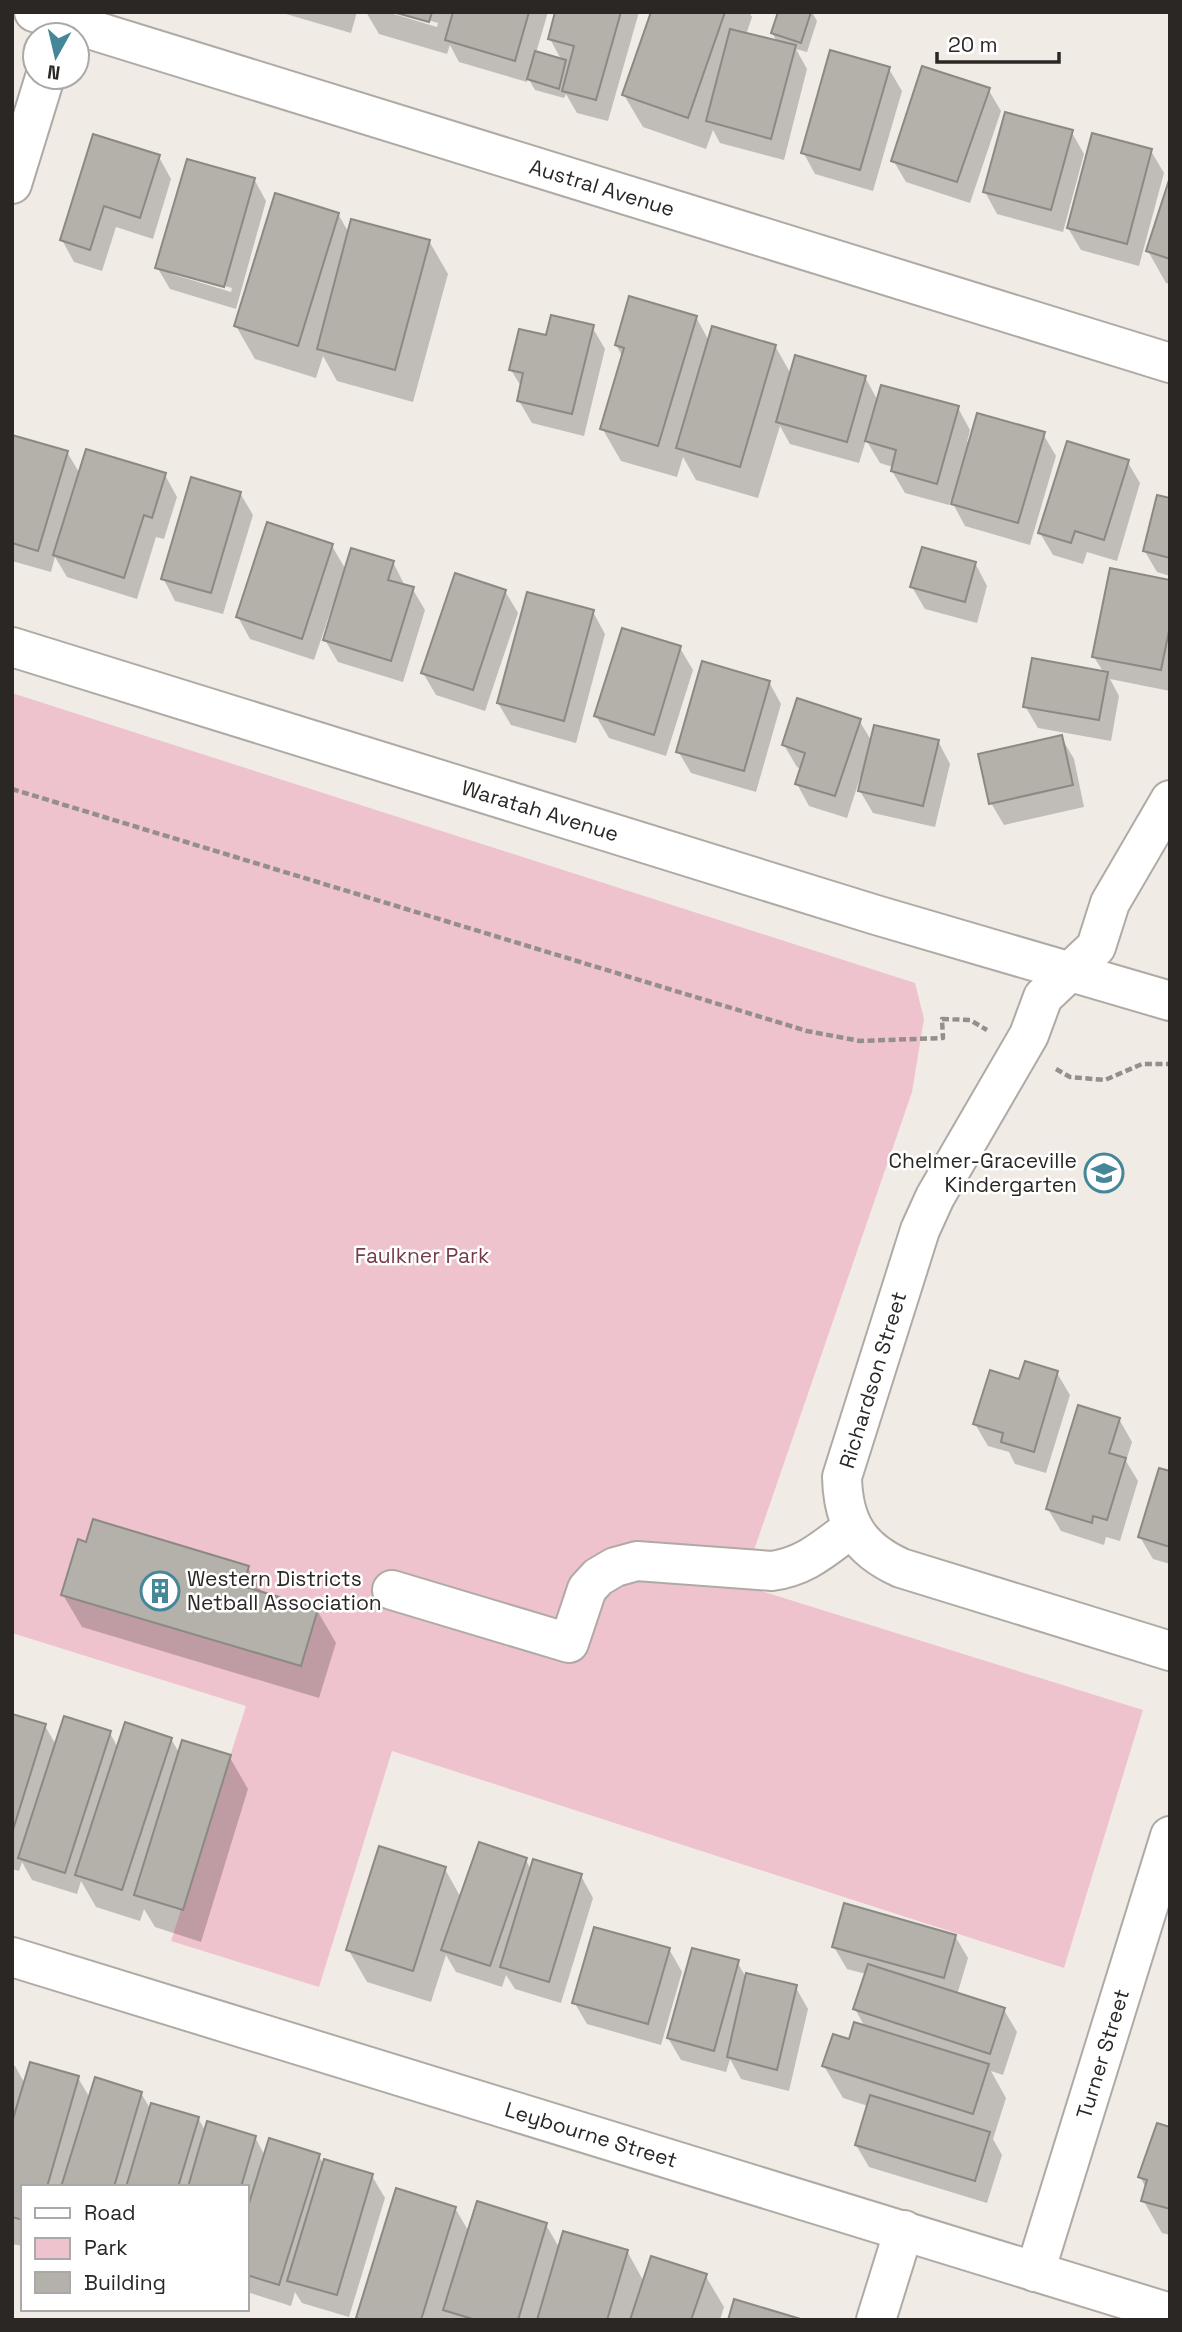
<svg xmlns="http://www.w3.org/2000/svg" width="1182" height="2332" viewBox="0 0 1182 2332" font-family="'Space Grotesk',sans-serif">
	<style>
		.green { fill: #efc3cd }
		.shadow { fill: #0003; fill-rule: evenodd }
		.building { fill: #b3b1aa; stroke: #8b8982; stroke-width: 2 }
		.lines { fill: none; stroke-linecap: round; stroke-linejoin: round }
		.minor-casing { stroke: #b0aaa5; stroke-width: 42 }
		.path { stroke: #948f8c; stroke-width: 4.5; stroke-dasharray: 7 3.5; stroke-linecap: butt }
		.minor { stroke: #fff; stroke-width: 38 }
		.labels { text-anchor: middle; stroke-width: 5; stroke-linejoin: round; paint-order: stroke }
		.street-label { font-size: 21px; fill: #2a2725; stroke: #fff }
		.poi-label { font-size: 21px; fill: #2a2725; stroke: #fff; text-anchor: end }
		.park-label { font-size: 21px; fill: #743c4b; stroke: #fff }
	</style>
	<rect width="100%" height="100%" fill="#f1ebe6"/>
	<polygon class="green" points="12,693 915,983 924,1019 912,1092 742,1585 1143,1710 1064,1968 392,1751 319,1987 171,1941 246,1706 12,1633"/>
	<g class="shadow">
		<polygon points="279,12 357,12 351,33"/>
		<polygon points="366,12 387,12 437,27 438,23 400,12 548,12 536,53 562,61 550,39 557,12 639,12 608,121 577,113 566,94 564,98 535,90 528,78 527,82 459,62 450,45 447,54 379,34"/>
		<polygon points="653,12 749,12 752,17 746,35 778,43 772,33 779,12 812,12 817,21 807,52 796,49 807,69 784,160 720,143 713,130 706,149 643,127 624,95"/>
		<polygon points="889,69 902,91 873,191 815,174 803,152"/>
		<polygon points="988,89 1001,111 970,203 906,182 893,160"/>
		<polygon points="1071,131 1084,154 1063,232 997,214 985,192"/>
		<polygon points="1151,151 1164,173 1139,266 1081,250 1068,228"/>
		<polygon points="159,157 171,179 153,239 116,227 102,271 74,262 62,240"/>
		<path d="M254 179 266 201 236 309 170 289 157 267ZM172 271 232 288 231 292 172 274Z"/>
		<polygon points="1170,182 1170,284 1166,283 1148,251"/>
		<polygon points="338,214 349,233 429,241 448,274 413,402 337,381 323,356 316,378 255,359 236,326"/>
		<polygon points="696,317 709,341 775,346 791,374 865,377 878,401 958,408 970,430 967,442 1043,434 1056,456 1030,545 965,526 951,500 949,505 905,493 892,471 893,467 880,463 866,440 859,463 790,444 780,426 758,498 696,480 683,457 677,477 621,461 602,428 623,357 616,345"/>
		<polygon points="592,327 605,349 584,436 532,423 519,401 522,388 511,370 547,338"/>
		<polygon points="12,436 67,452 80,474 165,475 177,497 164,539 156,537 137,599 67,577 55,557 51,572 12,561"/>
		<polygon points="1127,461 1140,483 1117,561 1087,552 1083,564 1053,555 1040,533"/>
		<polygon points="240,493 253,515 223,614 175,601 163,578"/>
		<polygon points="1170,500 1170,576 1157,572 1144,550"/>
		<polygon points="332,546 346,570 393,562 405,586 412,588 425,610 403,682 338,662 325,640 336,605 333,604 314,660 250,639 238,617"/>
		<polygon points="975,563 987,586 977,623 925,609 912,587"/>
		<polygon points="1170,582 1170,691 1110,679 1119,696 1111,741 1038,728 1025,706 1104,673 1094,657"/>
		<polygon points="505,591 518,613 485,711 436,695 423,673"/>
		<polygon points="593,612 605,634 576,743 511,725 498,703"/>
		<polygon points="680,648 693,670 666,756 609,738 596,716"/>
		<polygon points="769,682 781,704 756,792 691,773 678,751"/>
		<polygon points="859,720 872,742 938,741 950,764 935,827 873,813 860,791 863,779 860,778 847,818 809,806 797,784 801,769 797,767 784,745"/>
		<polygon points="1061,737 1074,759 1084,807 1004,825 991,803"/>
		<polygon points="1057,1373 1070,1395 1046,1473 1015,1464 1009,1452 988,1446 975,1424 1021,1381"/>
		<polygon points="1119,1419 1132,1442 1126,1461 1138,1481 1120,1541 1106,1537 1104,1545 1061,1531 1048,1509"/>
		<polygon points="1170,1473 1170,1564 1153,1559 1140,1537"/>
		<polygon points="248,1568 263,1594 317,1610 336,1643 319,1698 82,1627 63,1595"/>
		<polygon points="12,1716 45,1726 56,1745 110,1733 118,1748 171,1739 180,1754 229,1756 248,1789 201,1942 155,1927 144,1909 140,1921 96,1907 81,1881 77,1894 32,1880 22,1862 19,1871 12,1869"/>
		<polygon points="526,1860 531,1870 581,1876 593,1898 561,2003 515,1989 506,1975 502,1987 456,1972 446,1955 431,2002 367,1982 348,1949 445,1869 461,1898"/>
		<polygon points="955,1936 968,1958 957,1995 1004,2010 1017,2032 1003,2075 991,2071 1006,2098 993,2139 1002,2155 987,2203 869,2167 856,2145 868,2106 843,2098 824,2066 865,2027 855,2009 866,1974 847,1969 834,1947"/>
		<polygon points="669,1949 682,1972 661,2045 587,2024 574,2002"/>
		<polygon points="737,1962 747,1979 795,1986 808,2009 789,2091 741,2079 730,2059 726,2072 681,2060 668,2038"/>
		<polygon points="12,2065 15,2066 25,2084 78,2078 90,2098 141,2093 151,2110 198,2118 206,2132 255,2137 265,2156 318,2155 324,2165 372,2176 385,2198 349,2317 302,2303 295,2292 291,2306 247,2292 247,2187 23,2187 23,2246 12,2244"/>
		<polygon points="1170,2129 1170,2235 1162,2233 1143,2200 1146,2188 1140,2177"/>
		<polygon points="455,2208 469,2232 546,2225 560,2249 627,2251 644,2282 705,2275 724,2307 720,2320 359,2320 357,2318"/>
	</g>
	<g class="building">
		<polygon points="393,12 432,12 429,22"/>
		<polygon points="453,12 529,12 515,61 445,40"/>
		<polygon points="555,12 621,12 596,100 562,91 574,46 548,39"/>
		<polygon points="651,12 725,12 688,118 622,95"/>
		<polygon points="778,12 811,12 801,43 771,33"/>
		<polygon points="730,29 796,45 771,139 706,121"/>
		<polygon points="830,50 890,67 860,170 801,153"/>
		<polygon points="535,51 566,60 559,89 527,79"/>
		<polygon points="922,66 990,88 957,182 891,161"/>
		<polygon points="1005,112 1073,130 1051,210 983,192"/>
		<polygon points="1092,133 1152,149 1127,244 1067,228"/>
		<polygon points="93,134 160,155 140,218 104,206 90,250 60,240"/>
		<polygon points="187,159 255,178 224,287 155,268"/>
		<polygon points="1170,177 1170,259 1146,251"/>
		<polygon points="275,193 339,213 298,346 234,326"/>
		<polygon points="351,219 430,240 395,370 317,349"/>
		<polygon points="629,296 697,316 658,446 600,429 624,348 615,345"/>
		<polygon points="551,315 594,325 572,414 517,401 523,373 509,370 519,329 546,335"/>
		<polygon points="712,326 776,345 740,467 676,448"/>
		<polygon points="795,355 866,376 847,442 776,422"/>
		<polygon points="881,385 959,406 937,484 891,471 896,450 865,441"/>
		<polygon points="977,413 1045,432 1018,523 951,504"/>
		<polygon points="12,435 68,451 38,551 12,543"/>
		<polygon points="1067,441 1129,460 1104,540 1075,531 1071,543 1038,533"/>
		<polygon points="86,449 166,473 152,518 144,515 124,578 53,555"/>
		<polygon points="191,477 241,492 211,593 161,579"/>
		<polygon points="1157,495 1170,498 1170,558 1143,551"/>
		<polygon points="267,522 333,544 302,639 236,617"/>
		<polygon points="922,547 976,562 965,602 910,587"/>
		<polygon points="351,548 394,561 388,580 414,587 391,661 323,640"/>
		<polygon points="1110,568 1170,580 1170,626 1161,670 1092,657"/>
		<polygon points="455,573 506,590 473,690 421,673"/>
		<polygon points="527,592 594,610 564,721 497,703"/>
		<polygon points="622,628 681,646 654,735 594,716"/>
		<polygon points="1032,658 1108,672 1099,720 1023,707"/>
		<polygon points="702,661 770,681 744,771 676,752"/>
		<polygon points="797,698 861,719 835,796 795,784 805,753 782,745"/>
		<polygon points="874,725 939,740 923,806 858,791"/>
		<polygon points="1062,735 1073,785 989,804 978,754"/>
		<polygon points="1025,1361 1058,1371 1034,1452 1001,1442 1003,1433 973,1424 990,1370 1019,1379"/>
		<polygon points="1078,1405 1120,1418 1109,1453 1126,1458 1107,1520 1093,1516 1092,1523 1046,1509"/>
		<polygon points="1159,1468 1170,1471 1170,1547 1138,1537"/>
		<polygon points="93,1519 249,1566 243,1586 318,1609 301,1666 61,1595 78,1539 86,1542"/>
		<polygon points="12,1714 46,1724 12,1833"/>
		<polygon points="64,1716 111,1731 65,1873 18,1858"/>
		<polygon points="125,1722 172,1738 122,1890 75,1875"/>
		<polygon points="182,1740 231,1755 183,1910 134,1895"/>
		<polygon points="479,1842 527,1858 490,1966 441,1950"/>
		<polygon points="379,1846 446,1867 413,1971 346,1950"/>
		<polygon points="533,1859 582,1874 549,1982 500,1967"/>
		<polygon points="844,1903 956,1935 944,1978 832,1947"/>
		<polygon points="594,1927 670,1948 648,2024 572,2003"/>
		<polygon points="692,1948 739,1960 714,2051 667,2038"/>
		<polygon points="868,1964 1005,2008 990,2054 853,2009"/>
		<polygon points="746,1973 797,1985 777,2070 727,2057"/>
		<polygon points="854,2022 989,2064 973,2114 822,2066 833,2034 849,2039"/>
		<polygon points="30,2062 79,2076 47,2187 23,2187 23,2220 12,2217 12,2122"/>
		<polygon points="95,2077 142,2092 114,2187 61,2187"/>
		<polygon points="870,2095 990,2132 975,2181 855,2145"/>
		<polygon points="151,2103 199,2117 178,2187 126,2187"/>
		<polygon points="207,2121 256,2136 241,2187 188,2187"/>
		<polygon points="1157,2123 1170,2127 1170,2209 1141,2201 1147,2180 1138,2177"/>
		<polygon points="269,2138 320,2154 279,2285 247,2275 247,2210"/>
		<polygon points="324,2159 373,2174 337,2295 287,2281"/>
		<polygon points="396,2188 456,2207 421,2320 361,2320 356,2318"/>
		<polygon points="477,2201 547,2223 518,2320 476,2320 443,2310"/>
		<polygon points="563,2231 628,2250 607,2320 537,2320"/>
		<polygon points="651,2256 707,2274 691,2320 630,2320"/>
		<polygon points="734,2299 804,2320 728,2320"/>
	</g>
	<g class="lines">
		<defs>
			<g id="minor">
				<polyline points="34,12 1170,363"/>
				<polyline points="12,184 45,77"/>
				<polyline points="12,647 876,915 1170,1001"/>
				<path d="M1170 800 1110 903 1096 947 1043 997 1029 1035 935 1197 920 1230 842 1477C843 1523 859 1549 901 1568L1170 1651"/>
				<path d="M392 1590 569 1643 587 1589 598 1577 615 1567 637 1561 772 1571C807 1566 824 1548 852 1528"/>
				<polyline points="12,1957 1170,2313"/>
				<polyline points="1035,2272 1170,1836"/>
				<polyline points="876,2320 904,2230"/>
			</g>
		</defs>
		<use href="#minor" class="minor-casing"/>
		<g class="path">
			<polyline points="12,789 807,1031 860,1041 943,1038 942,1019 970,1020 987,1030"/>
			<polyline points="1056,1069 1070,1077 1105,1080 1142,1064 1170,1064"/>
		</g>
		<use href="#minor" class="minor"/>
	</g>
	<defs>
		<symbol id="school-ring" viewBox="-11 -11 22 22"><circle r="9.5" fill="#fff" stroke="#468699" stroke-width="1.5"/><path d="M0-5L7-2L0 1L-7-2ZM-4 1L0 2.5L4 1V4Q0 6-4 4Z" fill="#468699"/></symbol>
		<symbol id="building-ring" viewBox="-11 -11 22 22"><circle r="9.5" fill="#fff" stroke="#468699" stroke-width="1.5"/><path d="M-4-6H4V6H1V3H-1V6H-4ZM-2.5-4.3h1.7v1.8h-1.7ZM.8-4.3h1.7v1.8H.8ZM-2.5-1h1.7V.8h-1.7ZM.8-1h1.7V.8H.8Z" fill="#468699"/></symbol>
	</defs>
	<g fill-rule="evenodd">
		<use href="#school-ring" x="1082" y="1151" width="44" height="44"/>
		<use href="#building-ring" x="138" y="1569" width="44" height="44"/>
	</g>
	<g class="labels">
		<g class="street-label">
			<text transform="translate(602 188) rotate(17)" y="7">Austral Avenue</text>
			<text transform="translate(540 811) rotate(17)" y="7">Waratah Avenue</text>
			<text transform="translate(873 1380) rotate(-73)" y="7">Richardson Street</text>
			<text transform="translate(1103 2054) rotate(-73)" y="7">Turner Street</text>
			<text transform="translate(591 2135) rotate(17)" y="7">Leybourne Street</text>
		</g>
		<g class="poi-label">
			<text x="1077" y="1168">Chelmer-Graceville<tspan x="1077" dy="24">Kindergarten</tspan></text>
			<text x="187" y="1586" text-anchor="start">Western Districts<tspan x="187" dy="24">Netball Association</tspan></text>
		</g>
		<g class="park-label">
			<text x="422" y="1263">Faulkner Park</text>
		</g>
	</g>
	<rect width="1182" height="2332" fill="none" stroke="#2a2725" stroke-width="28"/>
	<rect x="21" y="2185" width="228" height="126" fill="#ffffff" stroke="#aaa9a8" stroke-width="2"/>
	<rect x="35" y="2208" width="35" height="10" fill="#ffffff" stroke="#aaa9a8" stroke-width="2"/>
	<text x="84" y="2220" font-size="21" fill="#2a2725">Road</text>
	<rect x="35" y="2238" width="35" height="21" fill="#efc3cd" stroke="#aaa9a8" stroke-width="2"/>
	<text x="84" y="2255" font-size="21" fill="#2a2725">Park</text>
	<rect x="35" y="2272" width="35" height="21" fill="#b3b1aa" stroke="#aaa9a8" stroke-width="2"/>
	<text x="84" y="2290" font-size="21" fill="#2a2725">Building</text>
	<g transform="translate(56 56) rotate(188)"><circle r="33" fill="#ffffff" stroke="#aaa9a8" stroke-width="2"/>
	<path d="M0-5L12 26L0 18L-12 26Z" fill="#468699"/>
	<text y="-10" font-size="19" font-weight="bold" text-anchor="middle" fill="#2a2725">N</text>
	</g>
	<path d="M937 52v10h122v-10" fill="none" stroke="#2a2725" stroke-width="3.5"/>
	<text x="948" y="52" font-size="21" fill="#2a2725" stroke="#ffffff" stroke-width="5" paint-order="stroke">20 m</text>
</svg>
